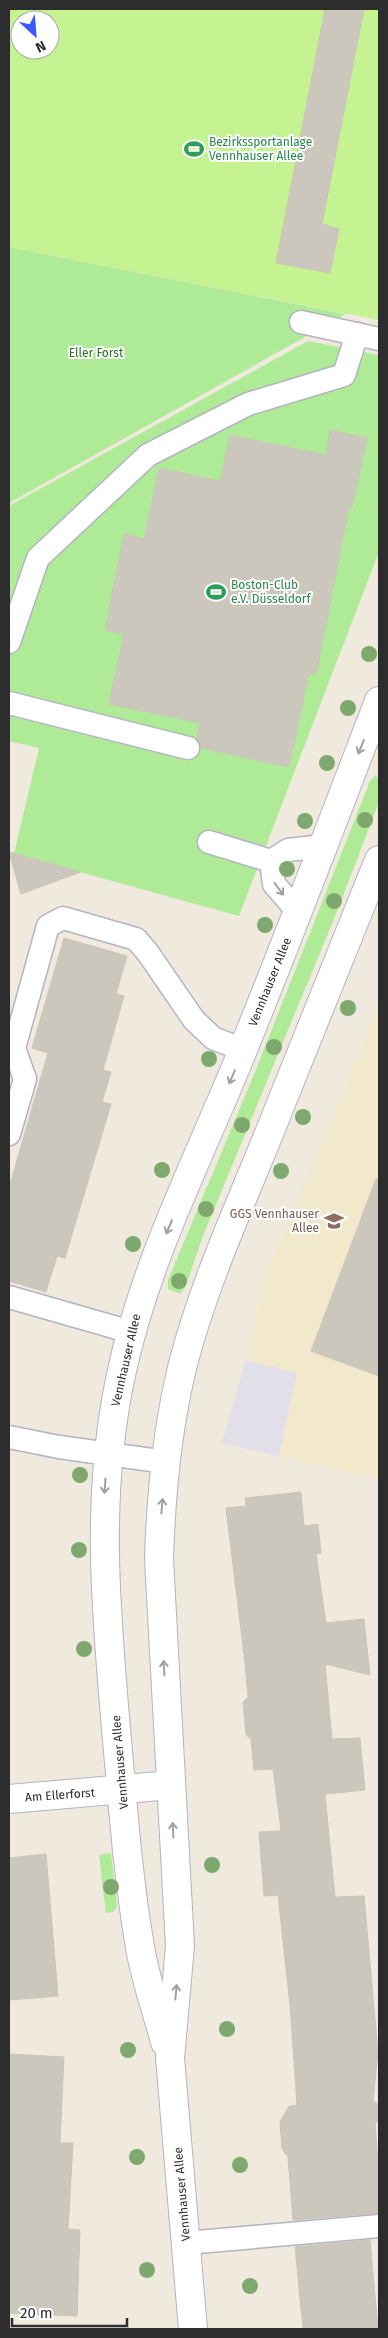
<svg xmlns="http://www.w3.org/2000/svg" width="388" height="2338" viewBox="0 0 388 2338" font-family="'Fira Sans',sans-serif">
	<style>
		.industrial { fill: #e2dfe8 }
		.education { fill: #f2e8cc }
		.green { fill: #afeb96 }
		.pitch { fill: #c5f391; fill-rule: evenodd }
		.building { fill: #cbc7bc; stroke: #cbc5b7 }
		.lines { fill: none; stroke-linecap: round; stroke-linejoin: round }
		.service-casing { stroke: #b2b4c1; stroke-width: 25 }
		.minor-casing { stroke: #b2b4c1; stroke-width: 30 }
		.secondary-casing { stroke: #b2b4c1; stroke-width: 30 }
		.service { stroke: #fff; stroke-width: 22 }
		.minor { stroke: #fff; stroke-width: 28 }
		.secondary { stroke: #fff; stroke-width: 28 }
		.tree { fill: #7fa86e }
		.oneway { stroke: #a0a0a0 }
		.labels { text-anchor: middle; stroke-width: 4; stroke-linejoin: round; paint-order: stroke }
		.leisure-label { font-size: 12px; fill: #27864d; stroke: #fff; text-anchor: start }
		.park-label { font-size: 12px; fill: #237313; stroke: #fff }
		.street-label { font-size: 12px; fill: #2d2d2d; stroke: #fff }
		.education-label { font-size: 12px; fill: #785e54; stroke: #fff; text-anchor: end }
	</style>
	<rect width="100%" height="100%" fill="#efe9de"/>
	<polygon class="industrial" points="246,1360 297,1373 279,1456 222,1443"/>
	<polygon class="education" points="379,1000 379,1479 279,1456 297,1373 246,1360 265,1272 312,1169"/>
	<g class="green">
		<polygon points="9,247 346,314 9,503"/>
		<polygon points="308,341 379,355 379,552 239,916 14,854 39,748 9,741 9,506"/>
		<polygon points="375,776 379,778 379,802 336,914 203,1236 185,1288 180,1294 168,1289 168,1280 253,1077 370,781"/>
		<polygon points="111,1853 117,1906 113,1912 106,1913 99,1855"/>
	</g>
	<path class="pitch" d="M9 9H379V320L9 247ZM20 20H50V50H20Z"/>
	<g class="building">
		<polygon points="325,9 364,9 322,224 339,229 330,273 276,263"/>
		<polygon points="330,430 367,438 352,508 349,507 316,675 309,673 289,767 201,748 197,738 200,723 109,704 124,634 105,630 124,534 144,539 159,468 220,481 230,435 326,455"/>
		<polygon points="9,852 81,872 21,894"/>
		<polygon points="64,938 127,956 116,994 124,996 103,1070 111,1072 102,1102 111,1104 65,1258 57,1256 46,1292 9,1281 9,1188 48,1053 32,1048"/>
		<polygon points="376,1179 379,1179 379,1376 311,1351"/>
		<polygon points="301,1492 304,1526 318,1524 321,1553 316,1554 326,1623 364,1619 370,1675 325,1664 332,1739 360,1738 365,1790 325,1794 335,1897 364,1896 378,2052 373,2101 379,2105 379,2119 375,2124 379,2175 379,2213 293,2220 288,2157 282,2149 280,2122 289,2106 297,2105 290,2005 278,1895 264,1896 259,1832 281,1831 273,1769 254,1770 251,1739 246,1735 243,1702 248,1697 245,1663 226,1508 246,1506 245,1498"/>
		<polygon points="46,1854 58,1996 9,2000 9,1858"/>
		<polygon points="9,2054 64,2057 60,2143 73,2143 68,2229 80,2230 77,2316 9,2313"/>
		<polygon points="370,2240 378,2329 303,2329 295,2247"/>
	</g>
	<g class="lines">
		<defs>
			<g id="service">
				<polyline points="301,322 379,339"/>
				<polyline points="9,642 38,558 148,455 248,404 344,375 357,334"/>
				<polyline points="9,703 188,748"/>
				<polyline points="209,842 271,861"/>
				<polyline points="271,861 274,884 298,912"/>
				<polyline points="271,861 288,850 323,846"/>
				<polyline points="9,1134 25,1079 14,1048 48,926 63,918 136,939 148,953 194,1020 213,1038 243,1050"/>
				<polyline points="9,1297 131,1332"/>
				<polyline points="9,1437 59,1447 166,1462"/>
				<polyline points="186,2243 379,2226"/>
			</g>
			<polyline id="minor" points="9,1799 171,1785"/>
			<g id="secondary">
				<path d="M165 2042C157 2011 145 1979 140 1947 127 1872 122 1794 115 1717 105 1601 96 1491 121 1375 143 1270 192 1172 233 1074 284 950 331 826 379 701"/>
				<path d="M193 2329 170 2058 180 1946 159 1559C161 1494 167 1428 183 1364 204 1283 239 1208 270 1131 307 1040 343 950 379 860"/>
			</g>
		</defs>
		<use href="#service" class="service-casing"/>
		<use href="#minor" class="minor-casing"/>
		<use href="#secondary" class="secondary-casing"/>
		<use href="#service" class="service"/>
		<use href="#minor" class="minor"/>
		<use href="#secondary" class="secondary"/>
	</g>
	<g class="tree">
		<circle cx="369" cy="654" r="8"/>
		<circle cx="348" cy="708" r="8"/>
		<circle cx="327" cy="763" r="8"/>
		<circle cx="365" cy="820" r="8"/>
		<circle cx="305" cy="821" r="8"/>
		<circle cx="287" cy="869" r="8"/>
		<circle cx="334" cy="901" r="8"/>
		<circle cx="265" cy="925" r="8"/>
		<circle cx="348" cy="1008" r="8"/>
		<circle cx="274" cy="1047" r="8"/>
		<circle cx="209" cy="1059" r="8"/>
		<circle cx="303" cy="1117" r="8"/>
		<circle cx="242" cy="1125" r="8"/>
		<circle cx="162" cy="1170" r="8"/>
		<circle cx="281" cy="1171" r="8"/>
		<circle cx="206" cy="1209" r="8"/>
		<circle cx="133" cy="1244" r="8"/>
		<circle cx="179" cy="1281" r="8"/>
		<circle cx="80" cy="1475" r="8"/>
		<circle cx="79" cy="1550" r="8"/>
		<circle cx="84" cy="1649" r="8"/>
		<circle cx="212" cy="1865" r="8"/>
		<circle cx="111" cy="1887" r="8"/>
		<circle cx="227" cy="2029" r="8"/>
		<circle cx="128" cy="2050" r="8"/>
		<circle cx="137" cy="2157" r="8"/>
		<circle cx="240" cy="2165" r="8"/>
		<circle cx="147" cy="2270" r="8"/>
		<circle cx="250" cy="2286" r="8"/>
	</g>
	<defs><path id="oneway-shaft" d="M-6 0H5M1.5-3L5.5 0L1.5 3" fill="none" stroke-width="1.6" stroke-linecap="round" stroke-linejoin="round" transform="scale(1.25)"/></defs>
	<g class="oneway">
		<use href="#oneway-shaft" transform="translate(361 747) rotate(112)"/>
		<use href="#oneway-shaft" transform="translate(279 889) rotate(54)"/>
		<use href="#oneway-shaft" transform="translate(232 1077) rotate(113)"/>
		<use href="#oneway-shaft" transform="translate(169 1227) rotate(113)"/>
		<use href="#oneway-shaft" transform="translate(105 1486) rotate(94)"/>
		<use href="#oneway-shaft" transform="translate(162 1506) rotate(-85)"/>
		<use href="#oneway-shaft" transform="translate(164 1668) rotate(-93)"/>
		<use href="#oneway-shaft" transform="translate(173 1830) rotate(-93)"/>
		<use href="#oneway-shaft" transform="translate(176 1992) rotate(-85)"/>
	</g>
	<defs>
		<symbol id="stadium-bare" viewBox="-9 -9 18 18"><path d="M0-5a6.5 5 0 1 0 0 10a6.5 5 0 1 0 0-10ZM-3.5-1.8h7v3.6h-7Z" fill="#2e9e5b" stroke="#fff" stroke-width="2.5" paint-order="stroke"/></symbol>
		<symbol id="school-bare" viewBox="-9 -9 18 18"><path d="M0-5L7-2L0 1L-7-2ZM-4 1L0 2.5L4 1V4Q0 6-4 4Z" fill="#8d6e63" stroke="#fff" stroke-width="2.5" paint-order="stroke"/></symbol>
	</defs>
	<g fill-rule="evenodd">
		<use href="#stadium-bare" x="180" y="135" width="28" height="28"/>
		<use href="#stadium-bare" x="202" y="578" width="28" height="28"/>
		<use href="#school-bare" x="320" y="1207" width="28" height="28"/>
	</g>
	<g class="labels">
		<g class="leisure-label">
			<text x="209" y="146">Bezirkssportanlage<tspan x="209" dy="14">Vennhauser Allee</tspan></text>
			<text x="231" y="589">Boston-Club<tspan x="231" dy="14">e.V. Düsseldorf</tspan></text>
		</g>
		<g class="park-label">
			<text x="96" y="357">Eller Forst</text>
		</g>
		<g class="street-label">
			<text transform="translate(270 982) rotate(-68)" y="4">Vennhauser Allee</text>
			<text transform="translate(126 1360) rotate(-77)" y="4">Vennhauser Allee</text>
			<text transform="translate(120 1762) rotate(-95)" y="4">Vennhauser Allee</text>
			<text transform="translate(60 1795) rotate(-4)" y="4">Am Ellerforst</text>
			<text transform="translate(182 2194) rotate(-95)" y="4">Vennhauser Allee</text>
		</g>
		<g class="education-label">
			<text x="319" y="1218">GGS Vennhauser<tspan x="319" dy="14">Allee</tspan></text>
		</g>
	</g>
	<rect width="388" height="2338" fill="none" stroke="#2d2d2d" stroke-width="20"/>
	<g transform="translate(35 35) rotate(154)"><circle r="24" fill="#ffffff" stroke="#ababab"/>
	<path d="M0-4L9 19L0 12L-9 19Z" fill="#3b57ff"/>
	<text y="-8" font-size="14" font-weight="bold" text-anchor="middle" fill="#2d2d2d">N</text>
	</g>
	<path d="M12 2318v8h115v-8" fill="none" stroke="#2d2d2d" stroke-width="2.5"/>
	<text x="20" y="2318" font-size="15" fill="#2d2d2d" stroke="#ffffff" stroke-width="4" paint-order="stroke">20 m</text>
</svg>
